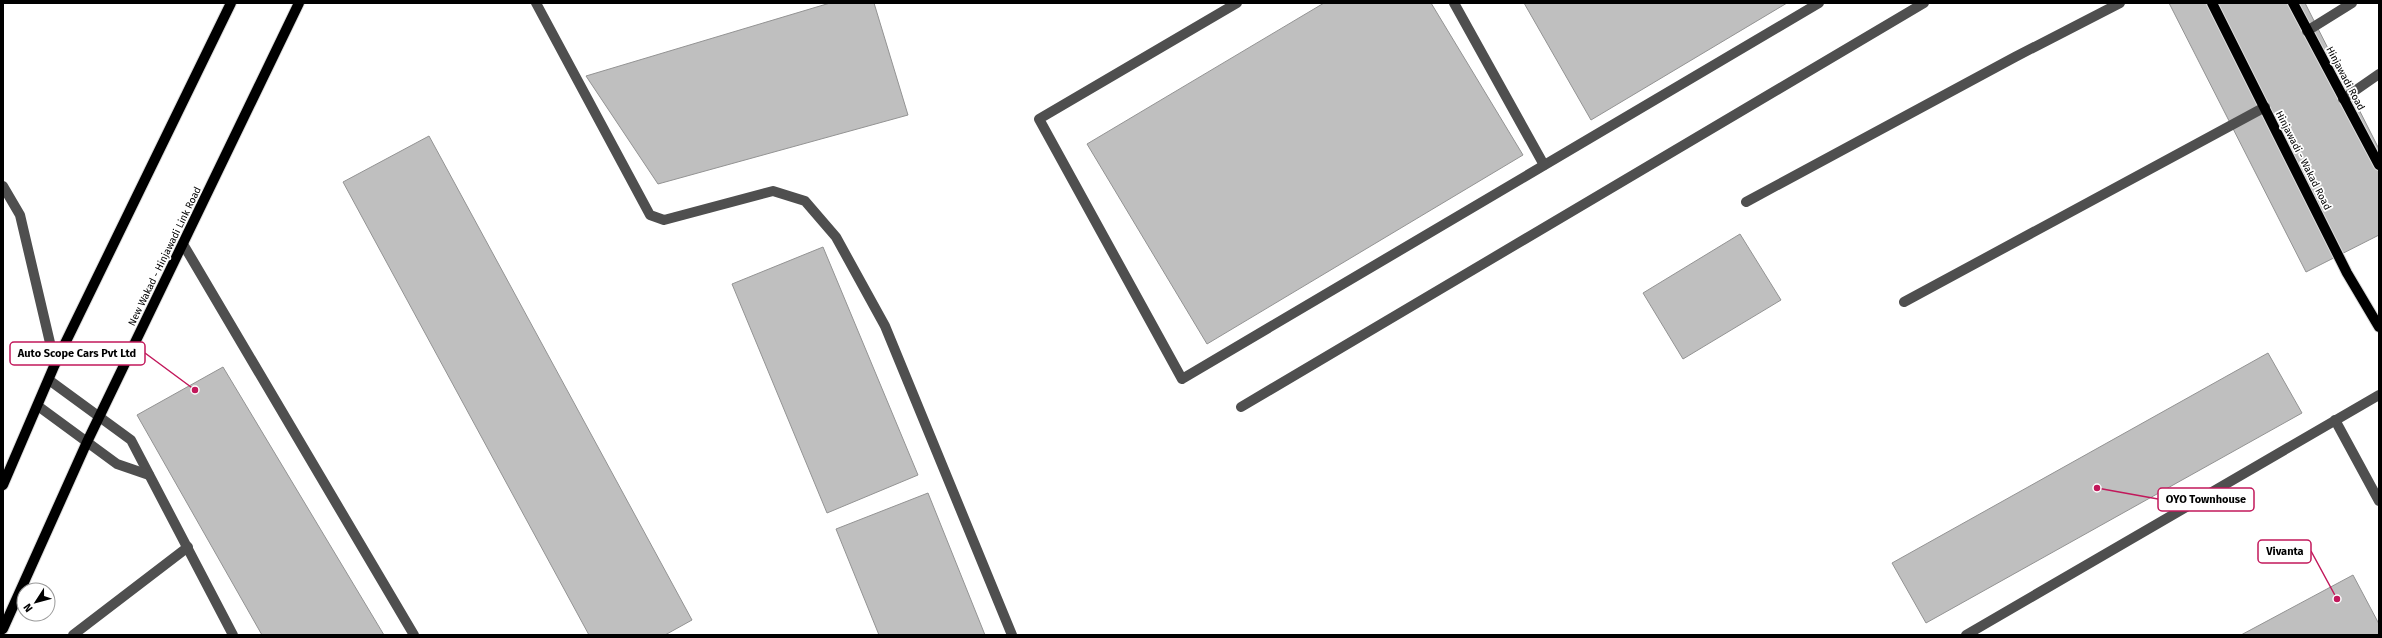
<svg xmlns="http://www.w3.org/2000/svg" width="2382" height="638" viewBox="0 0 2382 638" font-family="'Fira Sans',sans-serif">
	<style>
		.building { fill: #bfbfbf; stroke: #939393 }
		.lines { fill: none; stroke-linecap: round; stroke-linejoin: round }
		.major-casing { stroke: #dbdbdb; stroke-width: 12 }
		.minor { stroke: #4f4f4f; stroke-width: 10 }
		.major { stroke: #000; stroke-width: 10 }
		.labels { text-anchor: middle; stroke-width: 3.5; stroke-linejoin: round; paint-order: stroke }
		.street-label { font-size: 10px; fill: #000; stroke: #fff }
		.leader { fill: none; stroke: #c2185b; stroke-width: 1.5 }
		.callout-dot { fill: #c2185b; stroke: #fff; stroke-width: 1.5 }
		.callout { fill: #fff; stroke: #c2185b; stroke-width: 1.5 }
		.callout-label { font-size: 11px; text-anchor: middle; font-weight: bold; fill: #000 }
	</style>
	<rect width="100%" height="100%" fill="#fff"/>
	<g class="building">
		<polygon points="830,3 874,3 908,115 658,184 586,76"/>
		<polygon points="1324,3 1431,3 1523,155 1207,344 1087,144"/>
		<polygon points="1524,3 1787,3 1591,120"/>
		<polygon points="2169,3 2305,3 2379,149 2379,235 2306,272"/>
		<polygon points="429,136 692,620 665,635 589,635 343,182"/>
		<polygon points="1740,234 1781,300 1683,359 1643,293"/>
		<polygon points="823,247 918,475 827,513 732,284"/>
		<polygon points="2268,353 2302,413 1926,623 1892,563"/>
		<polygon points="223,367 384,635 262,635 137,415"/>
		<polygon points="928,493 985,635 879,635 836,529"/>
		<polygon points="2353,575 2379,624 2379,635 2241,635"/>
	</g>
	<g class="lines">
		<defs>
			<g id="major">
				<polyline points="2212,3 2347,273 2379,327"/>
				<polyline points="2293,3 2379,165"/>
				<polyline points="3,485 55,364 231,3"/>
				<polyline points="3,629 87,442 299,3"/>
			</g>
		</defs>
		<use href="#major" class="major-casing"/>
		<g class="minor">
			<polyline points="536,3 650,215 664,220 773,191 805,201 836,237 885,326 1012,635"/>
			<polyline points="1237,3 1039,119 1182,379 1819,3"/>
			<polyline points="1454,3 1544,165"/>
			<polyline points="2307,31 2352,3"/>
			<polyline points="2343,99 2379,74"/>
			<polyline points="3,186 20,215 55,364"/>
			<polyline points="1746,202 2015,57 2120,3"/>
			<polyline points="183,244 414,635"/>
			<polyline points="1904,302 2265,107"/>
			<polyline points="49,380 131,440 233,635"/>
			<polyline points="38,406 117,464 149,475"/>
			<polyline points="1241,407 1924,3"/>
			<polyline points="2335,420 2379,501"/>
			<polyline points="73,635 188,547"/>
			<polyline points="1966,635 2379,395"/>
		</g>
		<use href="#major" class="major"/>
	</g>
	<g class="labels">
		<g class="street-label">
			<text transform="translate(2346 78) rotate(62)" y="4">Hinjawadi Road</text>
			<text transform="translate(2304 160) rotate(63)" y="4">Hinjawadi - Wakad Road</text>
			<text transform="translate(164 256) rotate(-64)" y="4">New Wakad - Hinjawadi Link Road</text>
		</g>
	</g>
	<path class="leader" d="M195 390L145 353M2097 488L2158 499M2337 599L2311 551"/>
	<g class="callout-dot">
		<circle cx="195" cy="390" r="4"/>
		<circle cx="2097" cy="488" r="4"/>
		<circle cx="2337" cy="599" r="4"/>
	</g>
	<g class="callout">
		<rect x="10" y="342" width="135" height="23" rx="4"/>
		<rect x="2158" y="488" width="96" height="23" rx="4"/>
		<rect x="2258" y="540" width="53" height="23" rx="4"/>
	</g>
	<g class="callout-label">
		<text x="77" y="357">Auto Scope Cars Pvt Ltd</text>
		<text x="2206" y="503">OYO Townhouse</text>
		<text x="2285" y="555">Vivanta</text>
	</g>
	<rect width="2382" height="638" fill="none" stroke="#000000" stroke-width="8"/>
	<g transform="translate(36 602) rotate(234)"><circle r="19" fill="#ffffff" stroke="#999999"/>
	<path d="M0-3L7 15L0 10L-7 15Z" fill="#000000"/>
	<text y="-6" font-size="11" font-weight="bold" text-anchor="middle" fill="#000000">N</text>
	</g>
</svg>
